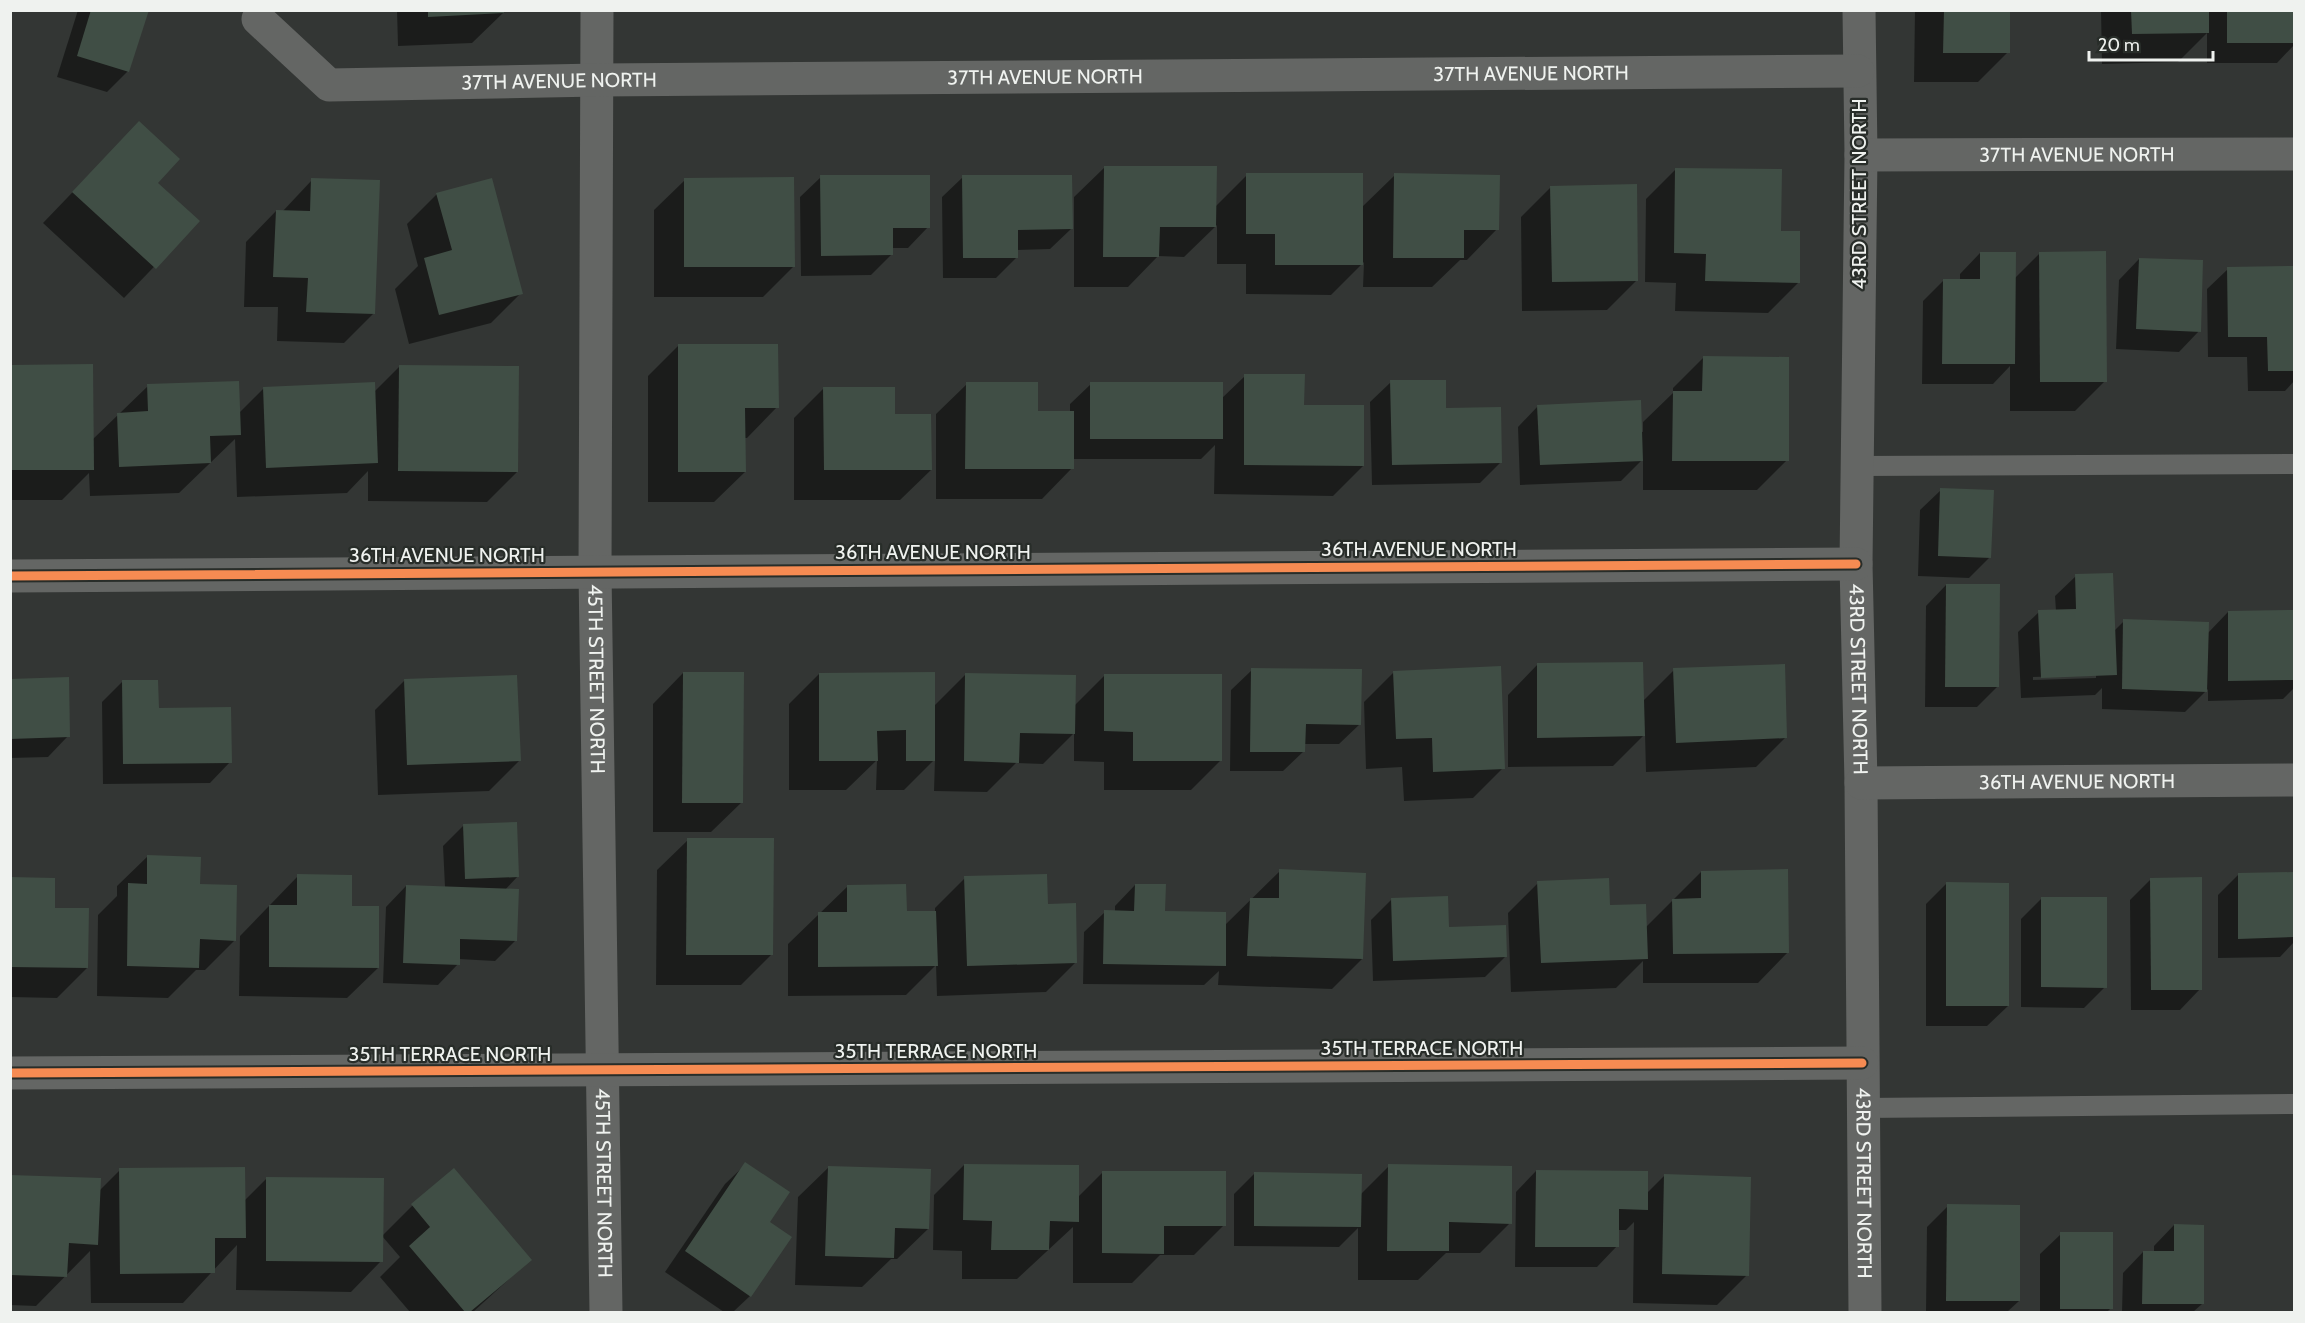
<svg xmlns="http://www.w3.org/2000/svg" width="2305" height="1323" viewBox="0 0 2305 1323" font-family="Cabin,sans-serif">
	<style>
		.shadow { fill: #0007; fill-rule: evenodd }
		.building { fill: #404e45 }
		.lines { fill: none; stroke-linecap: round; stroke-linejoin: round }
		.service { stroke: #646664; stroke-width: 20 }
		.minor { stroke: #646664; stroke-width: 33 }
		.cycleway-casing { stroke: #282d29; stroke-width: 13 }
		.cycleway { stroke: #f68b52; stroke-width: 9 }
		.labels { text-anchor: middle; stroke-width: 4.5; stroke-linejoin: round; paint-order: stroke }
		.street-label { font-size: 20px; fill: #eff2ef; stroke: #282d29 }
	</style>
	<rect width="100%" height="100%" fill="#333634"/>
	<g class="shadow">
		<polygon points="78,10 147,10 128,71 107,92 57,77"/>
		<polygon points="397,10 502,10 503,13 472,43 398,46"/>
		<polygon points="1915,10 2009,10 2008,52 1978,82 1914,82"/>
		<polygon points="2101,10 2294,10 2294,45 2277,63 2207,63 2207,33 2178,62 2102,64"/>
		<polygon points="139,123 156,183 198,221 124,298 43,223"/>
		<polygon points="1105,167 1215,207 1247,175 1361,208 1395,175 1497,229 1467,260 1460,260 1432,287 1363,287 1364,262 1331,295 1246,294 1246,264 1217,264 1217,225 1184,257 1158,256 1128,287 1074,287 1074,197"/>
		<polygon points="1676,169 1780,232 1798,283 1768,313 1675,311 1676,283 1645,282 1646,199"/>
		<polygon points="821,177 928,227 908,248 892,248 892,254 871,275 801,276 800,197"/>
		<polygon points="963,177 1071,229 1050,249 1017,250 1017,257 996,278 943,278 942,197"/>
		<polygon points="312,180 374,313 344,343 277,341 278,307 244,307 246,242 276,211 282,212"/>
		<polygon points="685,180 793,267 763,297 654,297 654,210"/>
		<polygon points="1551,187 1637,280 1607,310 1522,311 1521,217"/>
		<polygon points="437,194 521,293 491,323 409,344 395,289 418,266 407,224"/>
		<polygon points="1980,253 2014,279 2040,253 2105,381 2075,411 2010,411 2010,366 1993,384 1922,384 1923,301 1944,280 1960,280 1960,274"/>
		<polygon points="2139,259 2199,331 2179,352 2116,349 2119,280"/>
		<polygon points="2294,268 2294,381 2285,391 2248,391 2247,357 2208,357 2207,289 2228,269"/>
		<polygon points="678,346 777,407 747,438 744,438 745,472 714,502 648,502 648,376"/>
		<polygon points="1703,358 1787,460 1757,490 1643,490 1643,459 1621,481 1520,485 1518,427 1538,406 1643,432 1643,422 1673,393 1673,388"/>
		<polygon points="10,366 92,440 148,386 238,414 264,388 374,392 399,367 517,472 487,502 368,501 368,471 347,493 237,497 235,439 179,493 90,496 89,473 62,500 10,500"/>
		<polygon points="1245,376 1302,406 1363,466 1333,496 1214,494 1215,445 1201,459 1072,459 1072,468 1042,499 936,499 936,414 967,384 1037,413 1070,413 1070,404 1091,384 1221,399"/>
		<polygon points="1391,382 1500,463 1480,483 1372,485 1370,402"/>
		<polygon points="824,388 894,416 931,470 900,500 794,500 794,418"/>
		<polygon points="1941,490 1990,557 1969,578 1918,576 1920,510"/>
		<path d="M2076 576 2114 631 2124 621 2207 634 2228 612 2294 611V688L2283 699 2208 701V689L2185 712 2102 709V688L2095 695 2021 698 2018 632 2039 612 2056 611 2055 596ZM2096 675V678L2033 680V677Z"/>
		<polygon points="1946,585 1997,687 1977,707 1925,707 1926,606"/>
		<polygon points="1538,664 1643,701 1674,670 1786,737 1756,767 1646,772 1645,734 1613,766 1508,767 1508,695"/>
		<polygon points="1252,670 1360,724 1339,744 1304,744 1304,751 1283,771 1230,771 1231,690"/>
		<polygon points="1394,672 1503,768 1473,798 1404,801 1402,767 1366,769 1364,702"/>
		<polygon points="683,673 742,802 711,832 653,832 653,704"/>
		<polygon points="819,674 933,707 966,674 1074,706 1105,675 1221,760 1191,790 1104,790 1104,762 1074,761 1074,733 1043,764 1016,763 987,792 934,791 935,759 904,790 876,790 877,760 846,790 789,790 789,704"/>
		<polygon points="405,680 519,761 489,791 378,795 375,710"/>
		<polygon points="10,681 68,736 48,757 10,758"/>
		<polygon points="122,682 157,709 230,762 210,783 103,784 102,702"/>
		<polygon points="463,826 518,876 505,890 516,940 495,961 458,959 458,964 438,985 383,983 386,907 406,886 445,887 443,846"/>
		<polygon points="688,840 771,955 741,985 656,985 657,870"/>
		<polygon points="148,856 199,885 235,940 205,970 196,970 168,998 97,996 98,915 117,896 117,886"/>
		<polygon points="1280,871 1362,959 1332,989 1218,985 1219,971 1204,985 1083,984 1084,932 1105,912 1115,912 1115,906 1135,885 1163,912 1225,925"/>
		<polygon points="1701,872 1788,952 1758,983 1643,983 1643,961 1616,988 1511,992 1508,913 1538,883 1609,907 1645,928"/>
		<polygon points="2239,874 2294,874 2294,942 2280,957 2218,958 2218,895"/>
		<polygon points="298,876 378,968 347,998 239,996 240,936"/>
		<polygon points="965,878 1046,905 1076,962 1046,992 937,996 936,965 906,995 788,996 788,944 848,886 905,912 935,912 935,908"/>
		<polygon points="10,879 53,910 87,968 57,998 10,997"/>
		<polygon points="2151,879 2200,989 2180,1010 2131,1010 2130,900"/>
		<polygon points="1946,884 2008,1006 1987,1026 1926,1026 1926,904"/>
		<polygon points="2042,898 2105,987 2084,1008 2021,1007 2021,919"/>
		<polygon points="1392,899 1448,929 1506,956 1485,977 1373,981 1371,920"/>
		<polygon points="746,1164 767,1222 750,1296 733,1312 724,1312 665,1272 725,1184"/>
		<polygon points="964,1165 1078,1197 1103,1172 1224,1225 1194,1255 1160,1255 1132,1283 1073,1283 1073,1227 1017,1279 962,1279 962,1251 933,1250 934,1195"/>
		<polygon points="1389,1166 1510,1223 1480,1253 1446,1253 1418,1280 1358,1280 1358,1228 1339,1247 1234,1246 1234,1194 1255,1173 1360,1195"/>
		<polygon points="829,1167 928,1229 897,1259 891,1259 862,1287 795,1285 798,1197"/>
		<polygon points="120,1170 244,1201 267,1178 381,1261 351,1292 236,1290 237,1245 183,1303 91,1303 90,1251 36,1306 10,1305 10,1176 99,1191"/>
		<polygon points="454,1171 530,1260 473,1312 410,1312 380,1277 400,1257 382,1236 412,1206"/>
		<polygon points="1536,1171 1646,1194 1664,1176 1747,1275 1717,1305 1633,1303 1634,1222 1626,1230 1618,1230 1617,1246 1597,1267 1515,1267 1516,1192"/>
		<polygon points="1948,1206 2019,1301 2007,1312 1926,1312 1927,1227"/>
		<polygon points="2174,1225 2202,1304 2193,1312 2122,1312 2123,1273 2143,1252 2154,1252 2154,1246"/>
		<polygon points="2061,1234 2111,1308 2107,1312 2040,1312 2040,1254"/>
	</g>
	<g class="building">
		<polygon points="91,10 149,10 129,72 77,56"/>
		<polygon points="428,10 504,10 504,13 428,17"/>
		<polygon points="1944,10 2010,10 2010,53 1943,53"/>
		<polygon points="2131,10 2209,10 2209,33 2132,34"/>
		<rect x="2227" y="10" width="67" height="33"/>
		<polygon points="139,121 180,159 158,183 200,221 156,269 72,192"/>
		<polygon points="1104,166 1217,166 1216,227 1160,227 1159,257 1103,257"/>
		<polygon points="1675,168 1782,169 1781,231 1800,231 1800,283 1705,281 1706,254 1674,253"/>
		<polygon points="1246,173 1363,173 1363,265 1275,265 1275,234 1246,234"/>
		<polygon points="1394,173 1500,175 1499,230 1464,230 1464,258 1393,258"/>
		<polygon points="820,175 930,175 930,228 893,228 893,255 821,256"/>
		<polygon points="962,175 1072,175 1073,229 1018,230 1018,258 963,258"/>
		<polygon points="794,177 795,267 684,267 684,178"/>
		<polygon points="311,178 380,180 375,314 306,312 308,278 273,277 276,210 310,211"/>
		<polygon points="492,178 523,294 439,315 424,258 452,250 436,193"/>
		<polygon points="1637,184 1638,281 1552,282 1550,186"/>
		<polygon points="2106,251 2107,382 2040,382 2039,252"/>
		<polygon points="1980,252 2016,252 2015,364 1942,364 1943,279 1980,279"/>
		<polygon points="2139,258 2203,260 2201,332 2136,329"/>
		<polygon points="2294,266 2294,371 2268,371 2267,337 2228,337 2227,267"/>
		<polygon points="678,344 778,344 779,408 745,408 746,472 678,472"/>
		<polygon points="1703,356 1789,357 1789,461 1672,461 1673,391 1702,391"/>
		<polygon points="93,364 94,470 10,470 10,365"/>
		<polygon points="399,365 519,366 518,472 398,471"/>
		<polygon points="1244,374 1305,374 1304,405 1364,405 1364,466 1244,465"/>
		<polygon points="1390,380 1446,380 1446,408 1501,407 1502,463 1392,465"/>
		<polygon points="239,381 241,435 210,436 211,463 119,467 117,413 148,411 147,384"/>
		<polygon points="375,382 378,463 266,468 263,387"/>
		<polygon points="966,382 1038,382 1038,411 1074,411 1074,469 965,469"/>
		<rect x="1090" y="382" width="133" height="57"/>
		<polygon points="823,387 895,387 895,414 931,414 932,470 824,470"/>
		<polygon points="1641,400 1643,461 1540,465 1537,405"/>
		<polygon points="1940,488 1994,490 1991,558 1938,556"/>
		<polygon points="2113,573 2117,675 2041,678 2038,610 2076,609 2075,574"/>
		<polygon points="1946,584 2000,584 1999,687 1945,687"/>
		<polygon points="2294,610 2294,680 2228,681 2228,611"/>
		<polygon points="2123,619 2209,622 2207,692 2122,689"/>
		<polygon points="1643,662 1645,736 1537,738 1537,663"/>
		<polygon points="1785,664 1787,738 1676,743 1673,668"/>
		<polygon points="1501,666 1505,769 1433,772 1432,738 1396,739 1393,671"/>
		<polygon points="1251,668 1362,669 1361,725 1306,724 1305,752 1250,752"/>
		<polygon points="683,672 744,672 743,803 682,803"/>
		<polygon points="935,672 935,761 906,761 906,730 877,731 878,761 819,761 819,673"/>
		<polygon points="965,673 1076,675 1075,734 1020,733 1019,763 964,761"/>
		<polygon points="1104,674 1222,674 1222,761 1133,761 1133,732 1104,731"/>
		<polygon points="517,675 521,761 407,765 404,679"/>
		<polygon points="69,677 70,737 10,739 10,679"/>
		<polygon points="122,680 158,680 159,708 231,707 232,763 123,764"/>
		<polygon points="517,822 519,877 465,879 463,824"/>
		<polygon points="687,838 774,838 773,955 686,955"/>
		<polygon points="147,855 201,857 200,884 237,885 236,941 200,939 199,968 127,966 128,883 147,884"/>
		<polygon points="1279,869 1366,873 1363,959 1247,956 1250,898 1279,898"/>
		<polygon points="1788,869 1789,953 1673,954 1672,899 1701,898 1701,871"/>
		<polygon points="2294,872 2294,937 2238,939 2238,873"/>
		<polygon points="297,874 352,875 352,906 379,906 379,968 269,967 269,905 297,905"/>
		<polygon points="1047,874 1048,904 1076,903 1077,963 967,966 964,876"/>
		<polygon points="10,877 55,878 55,908 89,908 88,968 10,967"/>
		<polygon points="2202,877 2202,990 2151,990 2150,878"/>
		<polygon points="1609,878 1610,905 1646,904 1648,959 1541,963 1537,881"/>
		<polygon points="1946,882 2009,883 2009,1006 1946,1006"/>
		<polygon points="906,884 907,911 936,911 938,966 818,967 818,912 847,912 847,885"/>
		<polygon points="1135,884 1166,884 1165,911 1226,912 1226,966 1103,964 1104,910 1134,911"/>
		<polygon points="406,885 519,889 517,941 460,939 460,965 403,963"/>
		<polygon points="1448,896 1449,927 1506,925 1507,957 1393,961 1391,898"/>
		<polygon points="2041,897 2107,897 2107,988 2041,987"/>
		<polygon points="745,1162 790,1192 770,1222 792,1237 751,1297 685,1251"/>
		<polygon points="964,1164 1079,1165 1079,1222 1050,1221 1049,1250 991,1250 992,1221 963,1220"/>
		<polygon points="1388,1164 1512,1166 1512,1224 1449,1222 1449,1251 1387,1251"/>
		<polygon points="828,1166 931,1169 929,1229 895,1228 894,1258 825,1256"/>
		<polygon points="245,1167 246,1238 215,1238 215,1273 120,1274 119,1168"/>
		<polygon points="454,1168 532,1260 470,1312 465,1312 409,1246 430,1227 411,1204"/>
		<polygon points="1536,1170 1648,1171 1648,1210 1619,1209 1619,1247 1535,1247"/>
		<polygon points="1102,1171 1226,1171 1226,1226 1164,1226 1164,1254 1102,1253"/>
		<polygon points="1254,1172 1362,1174 1361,1227 1254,1226"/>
		<polygon points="1664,1174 1751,1177 1749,1276 1662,1274"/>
		<polygon points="10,1175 101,1178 98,1245 69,1243 67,1277 10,1275"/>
		<polygon points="266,1177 384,1178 383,1262 266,1261"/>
		<polygon points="1947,1204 2020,1205 2020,1301 1946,1301"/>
		<polygon points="2174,1224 2204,1225 2204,1304 2142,1304 2143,1251 2174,1251"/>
		<rect x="2060" y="1232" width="53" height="77"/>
	</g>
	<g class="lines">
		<g class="service">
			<polyline points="1858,466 2294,464"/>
			<polyline points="1862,1108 2294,1104"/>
		</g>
		<g class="minor">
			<path id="s1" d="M597 10 595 572 606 1312"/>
			<path id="s2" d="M1859 10 1861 155 1856 564 1861 783 1865 1312"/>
			<path id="s3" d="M258 19 329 85 598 80 1858 71"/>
			<path id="s4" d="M1861 155 2294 154"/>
			<polyline points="10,576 1856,564"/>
			<path id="s5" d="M1861 783 2294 780"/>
			<polyline points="10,1073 1862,1063"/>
		</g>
		<defs>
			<g id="cycleway">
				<polyline points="10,576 1856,564"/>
				<polyline points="10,1073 1862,1063"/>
			</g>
		</defs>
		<use href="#cycleway" class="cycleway-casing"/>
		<use href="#cycleway" class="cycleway"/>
	</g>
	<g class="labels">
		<g class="street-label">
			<text dy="7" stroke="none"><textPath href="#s3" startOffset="1299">37TH AVENUE NORTH</textPath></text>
			<text dy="7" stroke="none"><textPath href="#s3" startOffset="813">37TH AVENUE NORTH</textPath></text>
			<text dy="7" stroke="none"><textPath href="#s3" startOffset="327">37TH AVENUE NORTH</textPath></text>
			<text dy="7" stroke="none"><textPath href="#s4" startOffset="216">37TH AVENUE NORTH</textPath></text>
			<text transform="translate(1859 194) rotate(-90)" y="7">43RD STREET NORTH</text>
			<text x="1419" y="556">36TH AVENUE NORTH</text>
			<text x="933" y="559">36TH AVENUE NORTH</text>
			<text x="447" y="562">36TH AVENUE NORTH</text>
			<text dy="7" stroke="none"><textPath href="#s2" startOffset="669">43RD STREET NORTH</textPath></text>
			<text dy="7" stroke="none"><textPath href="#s1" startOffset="669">45TH STREET NORTH</textPath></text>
			<text dy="7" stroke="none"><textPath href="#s5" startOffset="216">36TH AVENUE NORTH</textPath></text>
			<text x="1422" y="1055">35TH TERRACE NORTH</text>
			<text x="936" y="1058">35TH TERRACE NORTH</text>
			<text x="450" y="1061">35TH TERRACE NORTH</text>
			<text dy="7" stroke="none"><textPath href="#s1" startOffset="1173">45TH STREET NORTH</textPath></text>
			<text dy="7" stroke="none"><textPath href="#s2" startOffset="1173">43RD STREET NORTH</textPath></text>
		</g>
	</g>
	<rect width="2305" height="1323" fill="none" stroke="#eff2ef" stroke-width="24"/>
	<path d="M2089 51v9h124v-9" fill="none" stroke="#eff2ef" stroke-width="3"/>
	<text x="2098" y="51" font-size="18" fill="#eff2ef" stroke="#282d29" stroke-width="4.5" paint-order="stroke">20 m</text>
</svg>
